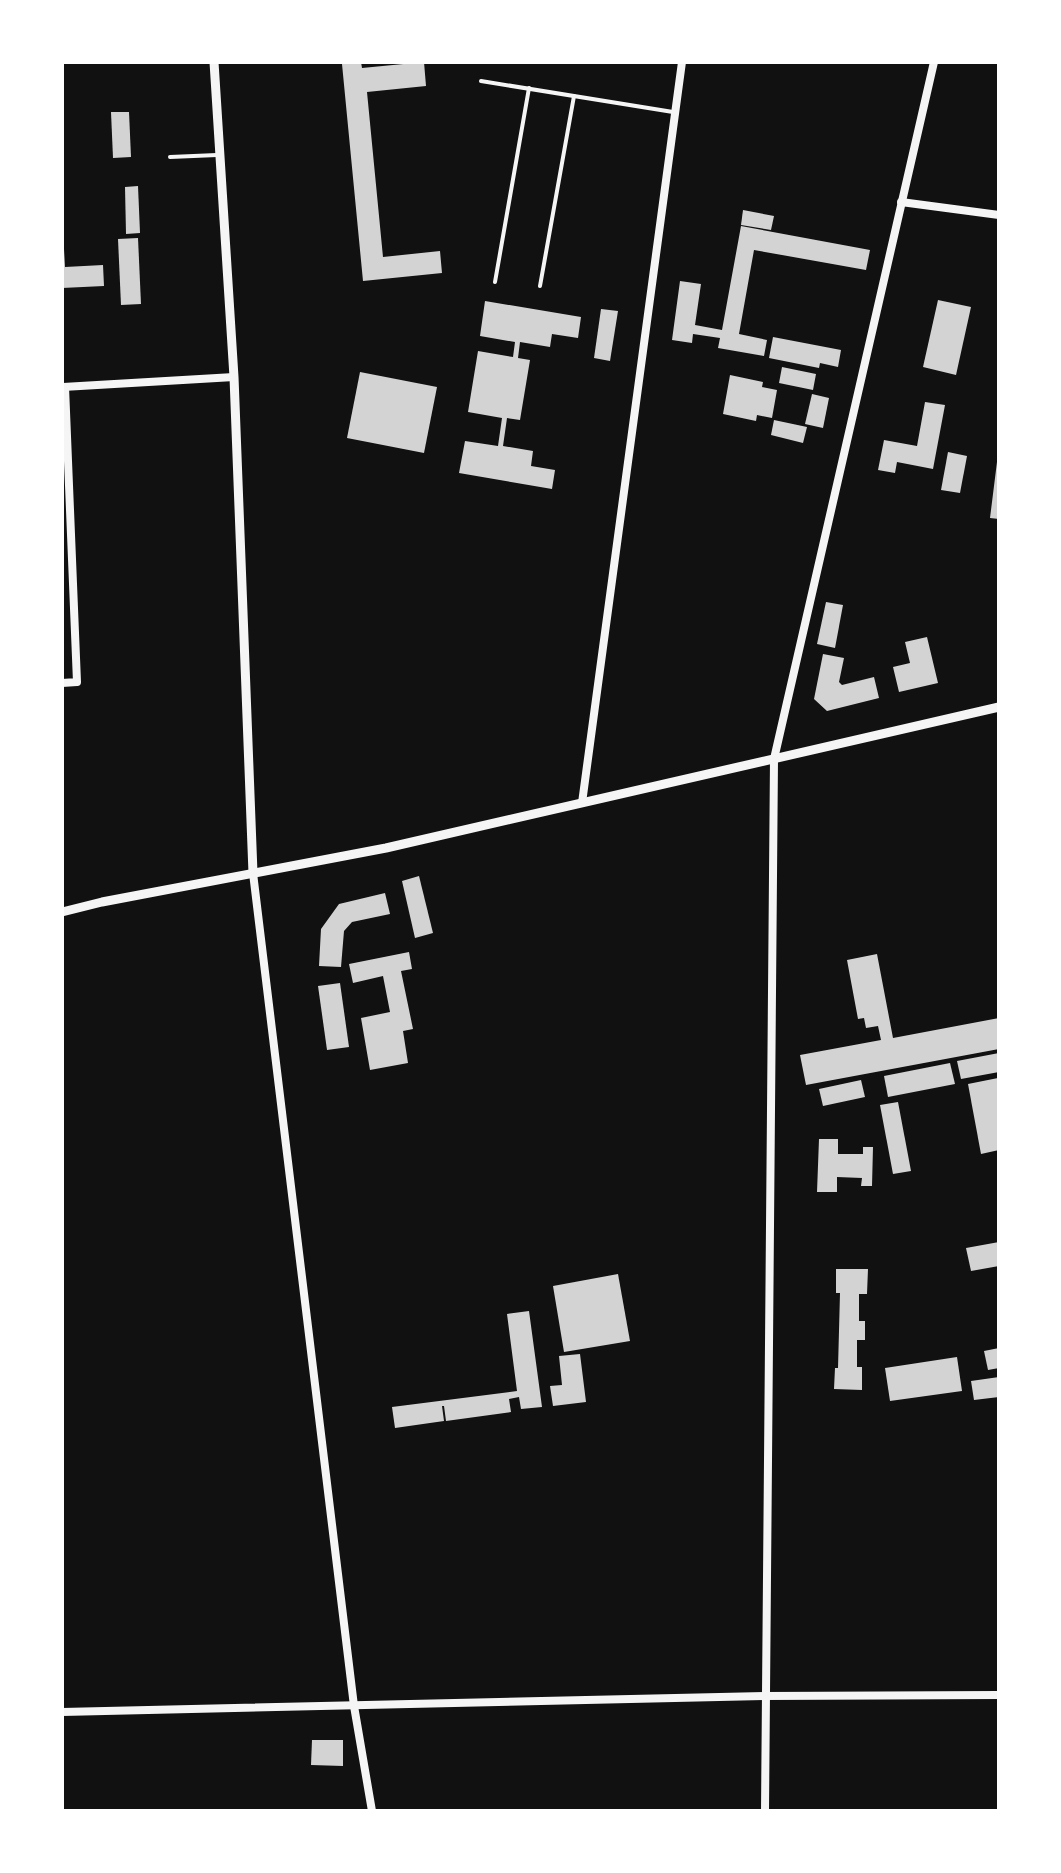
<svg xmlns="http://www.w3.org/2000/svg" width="1061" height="1873" viewBox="0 0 1061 1873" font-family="'PT Sans',sans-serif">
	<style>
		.building { fill: #d3d3d3 }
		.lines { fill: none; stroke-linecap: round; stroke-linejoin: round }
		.service { stroke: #f5f5f5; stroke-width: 4 }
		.minor { stroke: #f5f5f5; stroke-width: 8 }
		.tertiary { stroke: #f5f5f5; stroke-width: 9 }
	</style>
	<rect width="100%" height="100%" fill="#111"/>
	<g class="building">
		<polygon points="361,62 362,68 424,62 426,86 367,92 383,257 440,251 442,273 363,281 342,64"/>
		<polygon points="111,112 129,112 131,157 113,158"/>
		<polygon points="138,186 140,233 126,234 125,187"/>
		<polygon points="743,210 774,216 771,230 741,225"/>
		<polygon points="741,226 870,250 866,270 754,250 739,334 767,340 764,356 718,348 720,338 693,334 692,343 672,340 680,281 701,284 695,325 722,330"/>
		<polygon points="138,238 141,304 121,305 118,239"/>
		<polygon points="62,249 64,249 65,267 103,265 104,286 62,288"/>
		<polygon points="938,300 971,307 956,375 923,367"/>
		<polygon points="485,301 581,317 578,338 552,334 550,347 520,342 518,358 530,360 520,420 507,418 503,446 533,451 531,466 555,470 552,489 459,473 465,441 498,446 502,418 468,412 478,351 513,357 515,342 480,336"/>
		<polygon points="601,309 618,311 610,361 594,358"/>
		<polygon points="773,337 841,350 838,367 820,363 819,368 769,358"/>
		<polygon points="782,367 816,374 813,390 779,383"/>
		<polygon points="360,372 437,387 424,453 347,438"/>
		<polygon points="730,375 763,382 762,387 777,390 772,418 757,415 756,421 723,414"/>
		<polygon points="812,394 829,398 823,428 805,424"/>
		<polygon points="925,402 945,405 933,469 897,462 895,473 878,470 884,440 917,446"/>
		<polygon points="774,420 807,427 803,443 771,435"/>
		<polygon points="948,452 967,456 960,493 941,490"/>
		<polygon points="997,462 999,462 999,519 990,518"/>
		<polygon points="826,602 843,605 835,648 817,644"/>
		<polygon points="927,637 938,683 899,692 893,667 910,663 905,642"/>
		<polygon points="823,654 844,658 839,682 842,685 874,677 879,698 827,711 814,699"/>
		<polygon points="419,876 433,933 415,938 402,881"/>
		<polygon points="385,893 390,914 352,922 344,931 341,967 319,966 321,929 339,904"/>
		<polygon points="409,952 412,969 401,971 413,1029 403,1031 408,1063 370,1070 361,1018 390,1012 383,976 353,983 349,964"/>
		<polygon points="877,954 893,1038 999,1018 999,1049 806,1085 800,1055 881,1040 878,1026 866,1028 864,1018 858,1019 847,960"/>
		<polygon points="340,983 349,1047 327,1050 318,986"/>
		<polygon points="999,1053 999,1072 961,1079 957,1061"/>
		<polygon points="950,1063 955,1084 888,1097 884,1076"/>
		<polygon points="998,1078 999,1150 981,1154 968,1084"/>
		<polygon points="861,1080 865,1097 823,1106 819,1089"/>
		<polygon points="898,1102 911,1171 893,1174 880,1105"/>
		<polygon points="819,1139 838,1139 838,1154 863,1154 863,1147 873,1147 872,1186 861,1186 862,1178 837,1177 837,1192 817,1192"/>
		<polygon points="999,1242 999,1266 971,1271 966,1248"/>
		<polygon points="836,1269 868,1269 867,1294 859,1294 859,1321 865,1321 865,1340 857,1340 857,1367 862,1367 862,1390 834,1389 835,1368 838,1368 840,1293 836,1293"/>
		<polygon points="618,1274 630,1341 564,1352 553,1286"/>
		<polygon points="529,1311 542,1407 521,1409 519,1397 509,1399 511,1412 446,1421 444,1406 442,1406 444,1421 395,1428 392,1407 517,1391 507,1314"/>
		<polygon points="999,1348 999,1368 988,1370 984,1351"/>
		<polygon points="580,1354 586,1402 553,1406 550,1386 562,1385 559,1356"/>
		<polygon points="957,1357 962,1391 890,1401 885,1368"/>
		<polygon points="999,1377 999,1397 974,1400 971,1381"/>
		<polygon points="312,1740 343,1740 343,1766 311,1765"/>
	</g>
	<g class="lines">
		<g class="service">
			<polyline points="481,81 673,112"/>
			<polyline points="170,157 217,155"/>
			<polyline points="495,282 529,88"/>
			<polyline points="540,286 574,96"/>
		</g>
		<g class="minor">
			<polyline points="901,202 999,215"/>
			<polyline points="63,387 234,377"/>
			<polyline points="62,683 77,682 65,387"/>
			<polyline points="582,803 682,62"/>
			<polyline points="253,873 354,1706 372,1811"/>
			<polyline points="62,1712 764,1696 999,1695"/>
			<polyline points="765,1811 774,759 934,62"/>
		</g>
		<g class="tertiary">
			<polyline points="214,62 234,377 253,873"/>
			<polyline points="62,912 102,902 386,848 999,707"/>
		</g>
	</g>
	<rect width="1061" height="1873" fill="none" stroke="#ffffff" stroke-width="128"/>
</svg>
